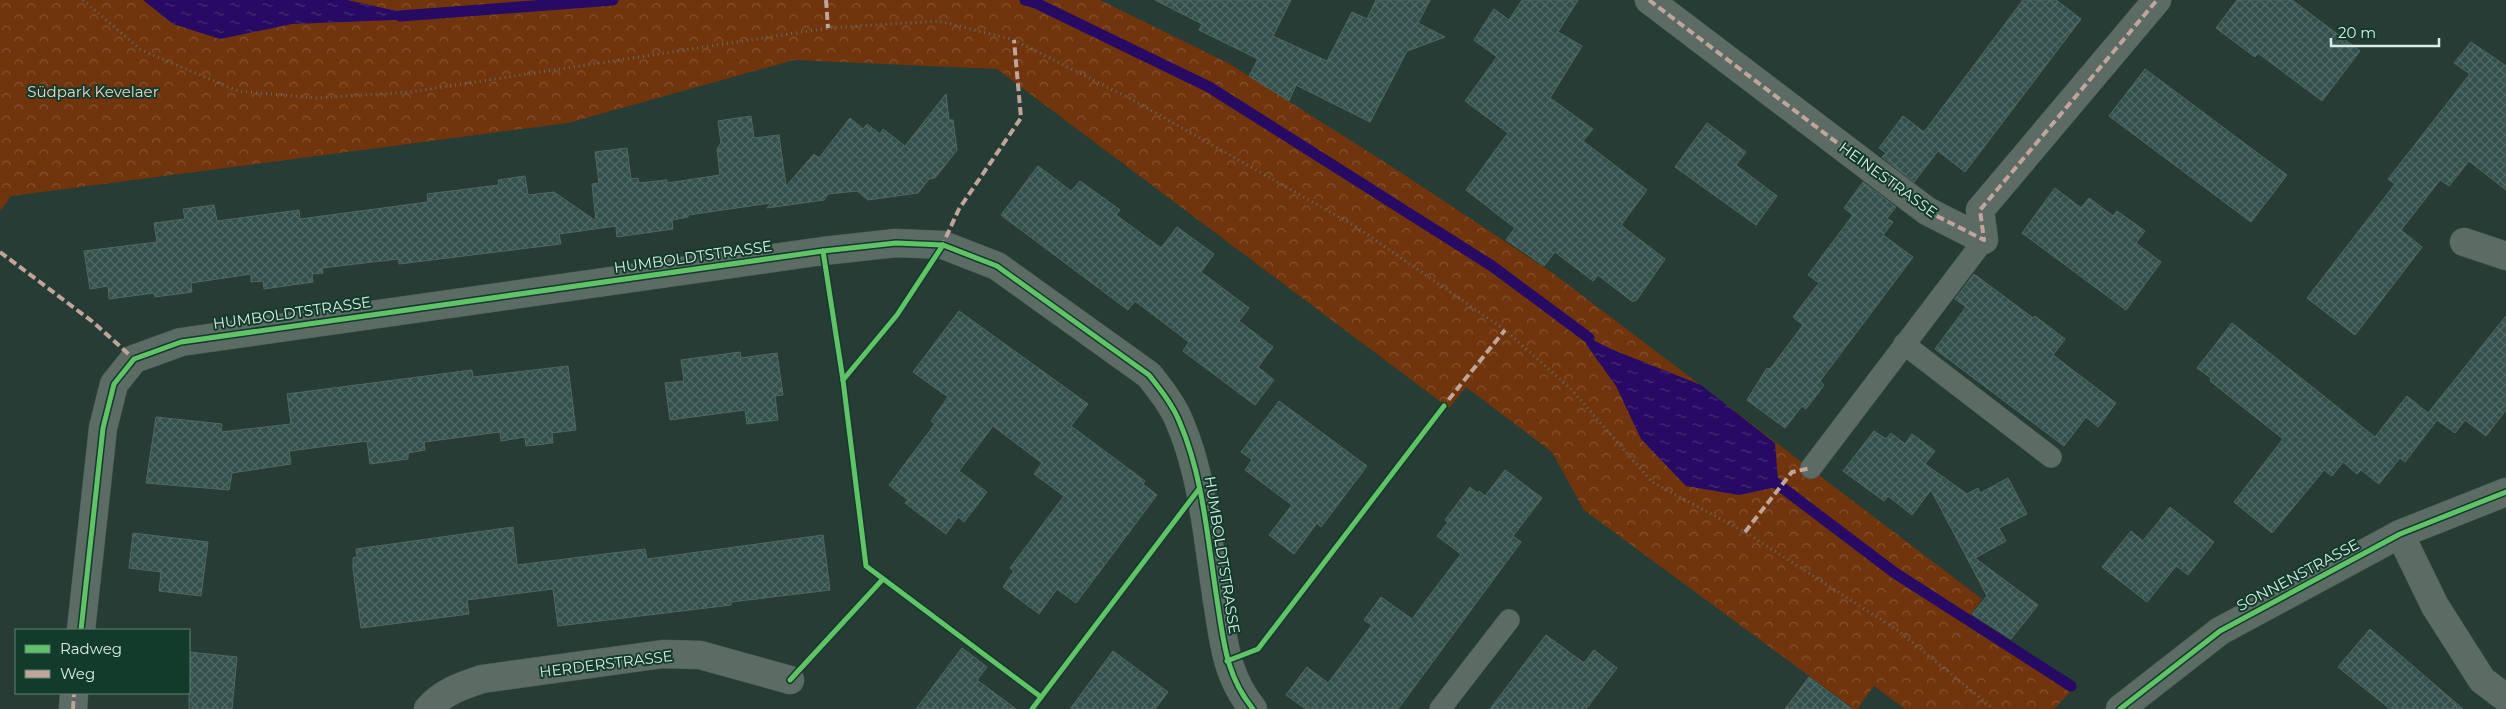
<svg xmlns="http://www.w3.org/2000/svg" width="2506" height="709" viewBox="0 0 2506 709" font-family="Montserrat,sans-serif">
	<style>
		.park { fill: url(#park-crowns) }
		.water { fill: url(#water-ripples) }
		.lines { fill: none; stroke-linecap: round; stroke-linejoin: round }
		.stream { stroke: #270a63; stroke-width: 11 }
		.building { fill: url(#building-cross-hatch); stroke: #546661 }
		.lane-casing { stroke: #485a53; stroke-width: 22 }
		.street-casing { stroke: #485a53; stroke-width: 29 }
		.path { stroke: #606e68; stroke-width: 3; stroke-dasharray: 1 4; stroke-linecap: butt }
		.lane { stroke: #5c6b64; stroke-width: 21 }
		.street { stroke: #5c6b64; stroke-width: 28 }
		.quiet { stroke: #c0a59a; stroke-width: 4; stroke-dasharray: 8 4; stroke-linecap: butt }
		.cycleway-casing { stroke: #123b2c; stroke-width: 8 }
		.cycleway { stroke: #61c268; stroke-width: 5 }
		.labels { text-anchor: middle; stroke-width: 4; stroke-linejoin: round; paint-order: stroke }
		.park-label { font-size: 15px; fill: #efd3c6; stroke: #123b2c }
		.street-label { font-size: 15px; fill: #d8eee4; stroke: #123b2c }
	</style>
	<defs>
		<pattern id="park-crowns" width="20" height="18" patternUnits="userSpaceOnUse" patternTransform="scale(1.25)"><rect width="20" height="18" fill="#70350d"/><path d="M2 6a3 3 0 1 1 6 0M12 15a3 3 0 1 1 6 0" fill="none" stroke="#845330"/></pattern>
		<pattern id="water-ripples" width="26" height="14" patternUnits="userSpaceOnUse" patternTransform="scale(1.25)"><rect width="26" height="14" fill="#270a63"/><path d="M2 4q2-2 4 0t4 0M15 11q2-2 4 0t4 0" fill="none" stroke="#462e79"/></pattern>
		<pattern id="building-cross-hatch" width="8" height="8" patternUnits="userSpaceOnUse" patternTransform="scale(1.25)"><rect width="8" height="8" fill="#33514c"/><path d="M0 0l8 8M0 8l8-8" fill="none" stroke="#506a66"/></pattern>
	</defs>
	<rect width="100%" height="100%" fill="#273c34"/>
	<polygon class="park" points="0,0 1100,0 1228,63 1394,168 1554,274 1982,599 1970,615 2077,685 2054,709 1905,709 1874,686 1857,709 1854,709 1584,510 1552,452 1466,387 1449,408 997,69 794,60 568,123 11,196 0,211"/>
	<g class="water">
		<polygon points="143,0 347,0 401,12 395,20 292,24 220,39 173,24"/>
		<polygon points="1589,338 1611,349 1701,385 1775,443 1778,480 1772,488 1739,495 1686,486 1641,439 1616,386 1586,344"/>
	</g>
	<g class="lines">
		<g class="stream">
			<polyline points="1025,0 1036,3 1209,87 1492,266 1589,338"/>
			<polyline points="400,16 613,0"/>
			<polyline points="1776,483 1895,573 2071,686"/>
		</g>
	</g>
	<g class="building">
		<polygon points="1155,0 1291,0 1273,36 1327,61 1352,12 1367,19 1376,0 1430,0 1418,23 1445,37 1407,51 1370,122 1296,85 1289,101 1249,76 1258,59 1199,30 1202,24"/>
		<polygon points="1522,0 1578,0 1558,32 1582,46 1550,98 1593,129 1583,141 1647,190 1621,225 1665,259 1636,301 1635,300 1633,302 1598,275 1593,281 1555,252 1544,266 1521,250 1506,240 1515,228 1466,190 1508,133 1465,101 1497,57 1474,40 1494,9 1509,20"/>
		<polygon points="2023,0 2056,0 2081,19 1965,172 1938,151 1914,182 1882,157 1886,153 1879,148 1903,116 1924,132"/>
		<polygon points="2237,0 2292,0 2360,51 2322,101 2258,53 2255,57 2216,28"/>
		<polygon points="2471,42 2506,66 2506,190 2469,161 2449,186 2440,180 2401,230 2422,247 2355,335 2307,298 2395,184 2388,179 2470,74 2454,63"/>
		<polygon points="2145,69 2287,175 2251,222 2109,116"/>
		<polygon points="946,94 949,120 953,120 957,150 935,178 929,179 918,193 868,200 857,191 828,194 824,200 767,208 771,203 688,215 688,217 672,220 673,229 617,237 616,226 559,234 561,244 399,264 398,259 322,268 323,273 312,274 313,282 264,289 263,281 251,282 251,274 191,283 192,292 155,297 154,293 109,299 108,286 90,289 84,251 157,242 154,223 185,219 183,209 214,205 217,221 299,210 300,219 428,202 427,194 499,185 498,180 525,176 528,195 554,192 596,221 592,184 599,183 595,152 627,148 631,179 638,178 639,183 667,180 667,183 720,175 717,149 721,143 718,121 751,116 754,138 779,135 786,186 814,154 819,158 850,118 863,129 867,124 880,134 883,129 905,146"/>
		<polygon points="1707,123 1746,152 1736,165 1777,196 1756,225 1675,167"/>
		<polygon points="1038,166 1071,191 1080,181 1120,210 1116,215 1161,248 1177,227 1214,254 1201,272 1249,308 1239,321 1273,347 1258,367 1274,380 1255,405 1183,351 1189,342 1135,301 1128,310 1001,215"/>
		<polygon points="1863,182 1896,207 1887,218 1893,222 1883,235 1913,257 1820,381 1824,385 1806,409 1802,406 1785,428 1747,400 1767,368 1770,369 1803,325 1793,317 1819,283 1808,275 1853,215 1844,208"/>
		<polygon points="2055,188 2081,208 2089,198 2113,216 2117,211 2145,231 2136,243 2161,262 2126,310 2022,233"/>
		<polygon points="1974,274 2033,318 2035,316 2065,339 2053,355 2116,403 2098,427 2086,417 2064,446 1935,349 1966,307 1955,299"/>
		<polygon points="959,311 1088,404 1071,426 1145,481 1143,484 1157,495 1076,603 1057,589 1039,614 1003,587 1014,571 1010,568 1064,496 1034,474 1042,463 993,426 959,471 987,492 964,522 958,517 946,534 905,503 908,500 889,485 935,424 931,421 948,397 913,372"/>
		<polygon points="2506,316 2506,410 2486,436 2465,420 2455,433 2437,420 2405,462 2400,458 2379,484 2361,470 2357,474 2343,462 2332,476 2324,470 2272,533 2234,502 2283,439 2210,381 2211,378 2197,368 2232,323 2375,437 2407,396 2428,413"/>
		<polygon points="740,352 741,358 777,353 783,395 775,396 778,420 747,424 745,410 670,420 665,383 684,381 681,360"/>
		<polygon points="568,366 576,430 552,433 553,443 526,446 525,437 501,441 500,432 424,442 425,450 408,453 408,459 370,464 367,441 289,451 291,464 232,473 229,490 146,483 156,417 222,424 221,432 291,424 287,394 472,370 473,377"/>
		<polygon points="1279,401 1367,466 1321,527 1317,523 1294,554 1269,535 1292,505 1245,470 1252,460 1241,452"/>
		<polygon points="1874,431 1886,439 1891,433 1905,444 1912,434 1935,451 1925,464 1967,494 1978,488 1980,493 2008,478 2027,514 1999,528 2006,541 1975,558 2038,605 2011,639 1972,614 1987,596 1931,490 1912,515 1888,496 1884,501 1843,471"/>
		<polygon points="1505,470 1542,498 1513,536 1521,542 1398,709 1306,709 1286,695 1307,667 1328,683 1372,625 1364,620 1381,597 1412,619 1461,554 1437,536 1448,522 1445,520 1470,487 1477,493 1479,491 1485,496"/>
		<polygon points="2170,507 2214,542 2188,575 2176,566 2147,602 2102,567 2131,531 2143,541"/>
		<polygon points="513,527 517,565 645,549 647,559 823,535 830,590 731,602 731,605 558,626 553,589 467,600 469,614 361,628 353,569 353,558 357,557 356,549"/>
		<polygon points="133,533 208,542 201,596 159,591 161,572 129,568"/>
		<polygon points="2370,629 2463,709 2390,709 2338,667"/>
		<polygon points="1546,635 1584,663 1594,650 1617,668 1586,709 1490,709"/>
		<polygon points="962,648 987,667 977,680 1016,709 916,709"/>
		<polygon points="1113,651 1168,692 1155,709 1070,709"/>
		<polygon points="189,652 237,657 232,709 189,709"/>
		<polygon points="1809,677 1852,709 1785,709"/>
	</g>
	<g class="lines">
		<defs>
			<g id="lane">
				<polyline points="1904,344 2051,457"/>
				<polyline points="1811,468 1984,240"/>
				<polyline points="1440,709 1509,620"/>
			</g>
			<g id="street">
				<polyline points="1649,0 1927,211 1984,240 1980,210 2157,0"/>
				<polyline points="2464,242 2506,256"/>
				<polyline points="2400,534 2435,606 2482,680 2506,698"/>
				<path d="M81 630 103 428 114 384 134 359 181 342 823 251 896 243 943 245 997 266 1149 375C1160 389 1173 405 1180 423 1204 479 1208 545 1218 606 1224 645 1227 677 1253 709"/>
				<polyline points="73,709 74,693"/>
				<path d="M428 709C443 692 461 686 482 679L663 654 700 655 790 680"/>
				<polyline points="2120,709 2220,631 2400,534 2506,492"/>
			</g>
		</defs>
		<use href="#lane" class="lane-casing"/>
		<use href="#street" class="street-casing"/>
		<polyline class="path" points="83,0 141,50 238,91 316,98 410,92 828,28 939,21 1014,40 1131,99 1355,226 1505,330 1572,390 1652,482 1745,532 1897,630 1994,709"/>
		<use href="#lane" class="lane"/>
		<use href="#street" class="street"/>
		<g class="quiet">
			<polyline points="826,0 828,28"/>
			<polyline points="1649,0 1927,211 1984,240 1980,210 2157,0"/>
			<polyline points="941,248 959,209 1021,118 1014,40"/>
			<polyline points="0,252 93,322 134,359"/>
			<polyline points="1441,409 1505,330"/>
			<polyline points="1745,532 1792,472 1811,468"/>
			<polyline points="73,709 74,693"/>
		</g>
		<defs>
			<g id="cycleway">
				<polyline points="823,251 843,380 866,566 1041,697"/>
				<polyline points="843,380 897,315 943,245"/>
				<path d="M81 630 103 428 114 384 134 359 181 342 823 251 896 243 943 245 997 266 1149 375C1160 389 1173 405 1180 423 1204 479 1208 545 1218 606 1224 645 1227 677 1253 709"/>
				<polyline points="1227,661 1258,649 1444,406"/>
				<polyline points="790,680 883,579"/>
				<polyline points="1032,709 1199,489"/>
				<polyline points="2120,709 2220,631 2400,534 2506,492"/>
			</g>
		</defs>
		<use href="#cycleway" class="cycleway-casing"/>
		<use href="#cycleway" class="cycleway"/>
	</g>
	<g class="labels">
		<g class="park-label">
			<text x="93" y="97">Südpark Kevelaer</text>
		</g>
		<g class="street-label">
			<text transform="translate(1888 180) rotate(36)" y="5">HEINESTRASSE</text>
			<text transform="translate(693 257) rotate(-8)" y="5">HUMBOLDTSTRASSE</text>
			<text transform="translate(292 313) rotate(-8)" y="5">HUMBOLDTSTRASSE</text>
			<text transform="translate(1222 555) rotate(81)" y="5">HUMBOLDTSTRASSE</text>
			<text transform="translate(2298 575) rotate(-28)" y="5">SONNENSTRASSE</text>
			<text transform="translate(606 664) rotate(-7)" y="5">HERDERSTRASSE</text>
		</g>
	</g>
	<rect x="15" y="629" width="175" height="65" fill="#123b2c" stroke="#618376"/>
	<rect x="25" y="645" width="25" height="8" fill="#61c268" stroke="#618376"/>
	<text x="60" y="654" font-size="15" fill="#d8eee4">Radweg</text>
	<rect x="25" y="670" width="25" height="8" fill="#c0a59a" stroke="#618376"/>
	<text x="60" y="679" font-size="15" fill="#d8eee4">Weg</text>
	<path d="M2331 38v8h108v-8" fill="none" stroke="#d8eee4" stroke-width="2.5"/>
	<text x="2338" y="38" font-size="15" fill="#d8eee4" stroke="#123b2c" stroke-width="4" paint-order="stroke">20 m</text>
</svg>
